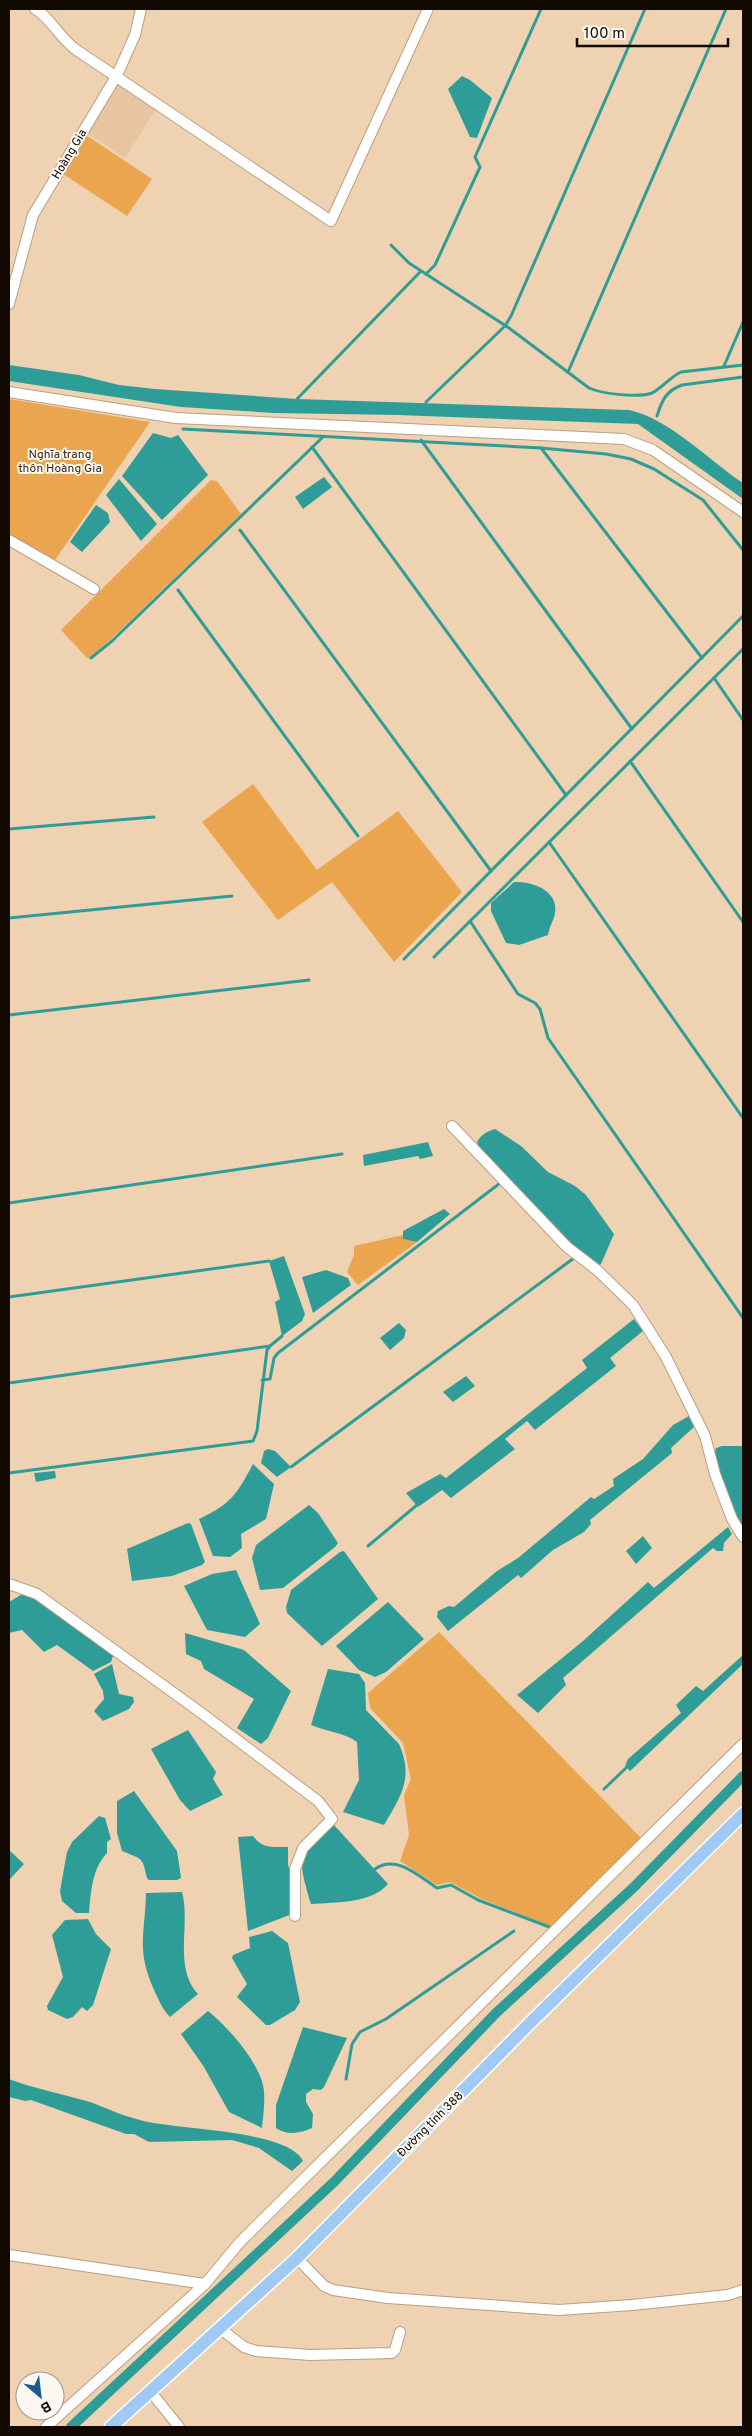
<svg xmlns="http://www.w3.org/2000/svg" width="752" height="2436" viewBox="0 0 752 2436" font-family="Overpass,sans-serif">
	<style>
		.built { fill: #e6c5a0 }
		.green { fill: #eba54e }
		.water { fill: #2f9d97 }
		.lines { fill: none; stroke-linecap: round; stroke-linejoin: round }
		.stream { stroke: #2f9d97; stroke-width: 3 }
		.canal { stroke: #2f9d97; stroke-width: 10 }
		.minor-casing { stroke: #bb9f82; stroke-width: 12 }
		.major-casing { stroke: #fff; stroke-width: 15 }
		.minor { stroke: #fff; stroke-width: 10 }
		.major { stroke: #a0caf3; stroke-width: 12 }
		.labels { text-anchor: middle; stroke-width: 4; stroke-linejoin: round; paint-order: stroke }
		.street-label { font-size: 12px; fill: #120902; stroke: #fdf7f1 }
		.park-label { font-size: 12px; fill: #362614; stroke: #fdf7f1 }
	</style>
	<rect width="100%" height="100%" fill="#eed2b2"/>
	<polygon class="built" points="118,83 156,109 125,158 87,133"/>
	<g class="green">
		<polygon points="86,135 152,179 127,216 63,174"/>
		<polygon points="9,399 150,422 55,560 9,534"/>
		<polygon points="211,480 217,481 241,514 110,640 88,659 61,630"/>
		<polygon points="253,784 317,870 398,811 462,892 394,962 332,882 278,920 202,822"/>
		<polygon points="403,1235 403,1239 417,1242 358,1285 347,1272 354,1255 354,1246"/>
		<polygon points="439,1632 641,1838 552,1927 482,1899 450,1882 437,1885 400,1861 409,1835 404,1795 411,1779 403,1743 370,1708 368,1693"/>
	</g>
	<g class="water">
		<polygon points="462,76 470,80 492,98 477,138 470,137 448,89"/>
		<path d="M9 365 79 375 119 385 155 389 297 399 629 410C668 418 710 461 743 483V499L638 424 398 415 274 413 181 407 9 381Z"/>
		<polygon points="153,433 171,438 178,435 208,475 162,520 122,476"/>
		<polygon points="324,477 332,487 303,509 295,497"/>
		<polygon points="119,479 157,524 141,541 106,495"/>
		<polygon points="96,505 108,513 110,522 82,552 70,542"/>
		<path d="M514 882C531 881 559 890 555 913 554 920 549 927 548 935L519 945 506 943 491 911V903Z"/>
		<path d="M495 1129 521 1146 548 1172 575 1186 586 1195 614 1234 601 1264 599 1265 580 1253 479 1147 477 1142C482 1134 486 1132 495 1129Z"/>
		<polygon points="428,1142 433,1156 420,1159 418,1156 364,1166 363,1155"/>
		<polygon points="444,1209 450,1214 417,1242 403,1239 403,1231"/>
		<polygon points="284,1256 305,1314 302,1321 282,1336 275,1302 280,1299 269,1261"/>
		<polygon points="326,1270 348,1278 351,1285 313,1313 302,1277"/>
		<polygon points="634,1319 643,1331 610,1358 616,1366 535,1430 527,1421 505,1439 515,1449 451,1498 442,1490 418,1507 406,1493 440,1474 446,1478 587,1368 582,1360"/>
		<polygon points="399,1323 406,1330 404,1338 390,1350 380,1338"/>
		<polygon points="466,1376 475,1386 453,1402 443,1392"/>
		<polygon points="689,1416 694,1427 671,1448 672,1453 590,1520 591,1524 584,1532 553,1550 521,1578 518,1575 448,1631 437,1617 438,1611 449,1606 454,1607 497,1571 518,1558 591,1497 594,1499 614,1486 613,1479 643,1459 673,1425"/>
		<path d="M722 1446H743V1528C734 1514 710 1464 716 1448Z"/>
		<polygon points="268,1449 275,1451 291,1467 277,1477 261,1463 264,1451"/>
		<path d="M253 1464 274 1484 266 1519 241 1534 242 1548 230 1557 213 1556 199 1519C231 1504 237 1494 253 1464Z"/>
		<polygon points="55,1471 56,1478 36,1482 34,1473"/>
		<polygon points="309,1505 318,1513 338,1543 335,1547 283,1588 260,1590 252,1558 256,1545"/>
		<polygon points="188,1523 191,1524 205,1562 202,1565 172,1576 132,1581 127,1549"/>
		<polygon points="728,1527 732,1534 724,1543 723,1551 717,1551 713,1548 563,1678 566,1685 538,1713 517,1695 583,1641 648,1582 654,1588"/>
		<polygon points="643,1536 652,1548 636,1564 626,1551"/>
		<polygon points="344,1551 378,1599 322,1646 287,1613 286,1607 291,1590 340,1552"/>
		<polygon points="236,1570 260,1624 245,1637 207,1630 184,1586 212,1574"/>
		<polygon points="24,1593 32,1596 113,1656 111,1662 93,1671 57,1645 44,1652 22,1630 9,1633 9,1602"/>
		<polygon points="388,1602 424,1639 386,1672 375,1677 359,1670 336,1646"/>
		<polygon points="185,1633 244,1650 291,1691 268,1738 261,1744 237,1728 254,1699 204,1669 201,1661 186,1654"/>
		<polygon points="743,1655 743,1664 630,1771 625,1766 628,1759 681,1713 676,1705 696,1686 703,1691"/>
		<polygon points="112,1664 119,1694 133,1697 134,1702 129,1709 103,1721 94,1711 104,1699 103,1691 94,1674"/>
		<path d="M328 1669 359 1674 365 1683 366 1710 399 1744C414 1778 401 1796 384 1825L343 1812 359 1780 357 1742C346 1733 325 1731 311 1725Z"/>
		<polygon points="188,1730 216,1772 213,1779 223,1795 190,1811 180,1800 151,1749"/>
		<path d="M134 1791 177 1851 181 1878 177 1880H149L147 1878C142 1856 143 1860 122 1851L117 1833V1801Z"/>
		<path d="M99 1816 105 1818 111 1839 107 1842V1853C92 1869 91 1891 89 1913H76L62 1901 60 1891 67 1852 72 1842Z"/>
		<path d="M334 1825 388 1884C371 1904 336 1902 311 1904 297 1855 297 1859 334 1825Z"/>
		<path d="M253 1836C263 1849 272 1847 288 1847V1865L292 1877V1914L248 1931 238 1837Z"/>
		<polygon points="9,1850 24,1864 9,1880"/>
		<path d="M182 1892C191 1924 173 1967 198 1994L170 2017C162 2009 159 2000 154 1990 136 1949 145 1935 146 1893Z"/>
		<polygon points="88,1919 96,1934 111,1949 93,2005 87,2011 82,2007 73,2017 67,2019 48,2010 47,2006 63,1977 52,1935 65,1920"/>
		<polygon points="272,1931 288,1943 300,2002 295,2010 270,2025 266,2025 237,1997 247,1984 232,1958 233,1955 250,1948 249,1937"/>
		<path d="M208 2011C228 2027 263 2066 264 2092 265 2104 263 2116 262 2128L229 2112 204 2067 181 2034Z"/>
		<path d="M303 2027 347 2038 324 2087 321 2090 313 2089 306 2094V2102L313 2114 312 2128C301 2133 287 2136 276 2128V2105Z"/>
		<path d="M9 2079C35 2089 63 2094 90 2102 106 2108 123 2116 140 2120 173 2130 288 2129 303 2161L292 2171 259 2148 232 2140 149 2142 134 2134H126L31 2100 25 2101 9 2097Z"/>
	</g>
	<g class="lines">
		<g class="stream">
			<path d="M391 245 409 263 509 328 589 388C602 394 639 398 652 393 662 388 670 377 681 372L743 365"/>
			<polyline points="426,274 435,265 480,167 475,157 541,9"/>
			<polyline points="724,366 743,322"/>
			<polyline points="568,372 726,9"/>
			<polyline points="297,399 421,271"/>
			<polyline points="426,402 505,326 511,316 645,9"/>
			<path d="M657 416C662 400 666 391 682 385L743 377"/>
			<polyline points="183,429 541,448 606,454 631,459 654,469 703,500 743,550"/>
			<polyline points="421,440 632,729"/>
			<polyline points="312,447 566,795"/>
			<polyline points="541,448 702,658"/>
			<polyline points="240,530 491,871"/>
			<polyline points="178,590 358,836"/>
			<polyline points="91,658 112,641 324,436"/>
			<polyline points="714,678 743,720"/>
			<polyline points="630,761 743,922"/>
			<polyline points="9,829 154,817"/>
			<polyline points="549,842 743,1118"/>
			<polyline points="9,918 232,896"/>
			<polyline points="470,921 518,994 535,1003 540,1009 548,1038 743,1318"/>
			<polyline points="434,957 743,649"/>
			<polyline points="404,959 743,616"/>
			<polyline points="9,1015 309,980"/>
			<polyline points="9,1203 342,1154"/>
			<polyline points="9,1297 269,1261"/>
			<polyline points="270,1346 282,1336"/>
			<polyline points="262,1380 270,1379 274,1358 278,1353 508,1177"/>
			<polyline points="9,1383 270,1346 267,1350 257,1431 253,1441 9,1473"/>
			<polyline points="291,1467 574,1258"/>
			<polyline points="368,1546 417,1505"/>
			<polyline points="604,1789 626,1768"/>
			<path d="M375 1869C396 1854 419 1876 437 1888L451 1885 478 1900 552 1928"/>
			<polyline points="346,2079 352,2044 360,2032 386,2019 514,1931"/>
		</g>
		<polyline class="canal" points="71,2427 334,2182 497,2012 633,1888 743,1776"/>
		<defs>
			<g id="minor">
				<path d="M35 9C49 16 60 38 75 49L331 221 428 9"/>
				<polyline points="9,304 33,215 117,75 135,35 141,9"/>
				<polyline points="9,392 176,418 624,439 653,450 743,512"/>
				<polyline points="9,540 94,589"/>
				<polyline points="452,1126 567,1247 597,1270 633,1305 666,1357 705,1436 715,1474 732,1519 743,1537"/>
				<polyline points="9,1584 37,1594 200,1712 318,1801 332,1819 303,1848 295,1869 295,1916"/>
				<polyline points="9,2255 205,2284"/>
				<polyline points="297,2258 324,2286 333,2290 388,2298 559,2310 632,2305 728,2295 743,2290"/>
				<polyline points="221,2329 244,2347 256,2351 310,2355 392,2353 395,2350 400,2332"/>
				<polyline points="151,2392 179,2427"/>
				<polyline points="46,2427 205,2284 240,2242 743,1744"/>
			</g>
			<polyline id="major" points="111,2427 297,2258 531,2022 743,1814"/>
		</defs>
		<use href="#minor" class="minor-casing"/>
		<use href="#major" class="major-casing"/>
		<use href="#minor" class="minor"/>
		<use href="#major" class="major"/>
	</g>
	<g class="labels">
		<g class="street-label">
			<text transform="translate(69 154) rotate(-59)" y="4">Hoàng Gia</text>
			<text transform="translate(430 2124) rotate(-45)" y="4">Đường tỉnh 388</text>
		</g>
		<g class="park-label">
			<text x="60" y="458">Nghĩa trang<tspan x="60" dy="14">thôn Hoàng Gia</tspan></text>
		</g>
	</g>
	<rect width="752" height="2436" fill="none" stroke="#120902" stroke-width="20"/>
	<g transform="translate(40 2396) rotate(152)"><circle r="24" fill="#fdf7f1" stroke="#9f9891"/>
	<path d="M0-4L9 19L0 12L-9 19Z" fill="#1d5a90"/>
	<text y="-8" font-size="14" font-weight="bold" text-anchor="middle" fill="#120902">B</text>
	</g>
	<path d="M577 38v8h151v-8" fill="none" stroke="#120902" stroke-width="2.5"/>
	<text x="584" y="38" font-size="15" fill="#120902" stroke="#fdf7f1" stroke-width="4" paint-order="stroke">100 m</text>
</svg>
